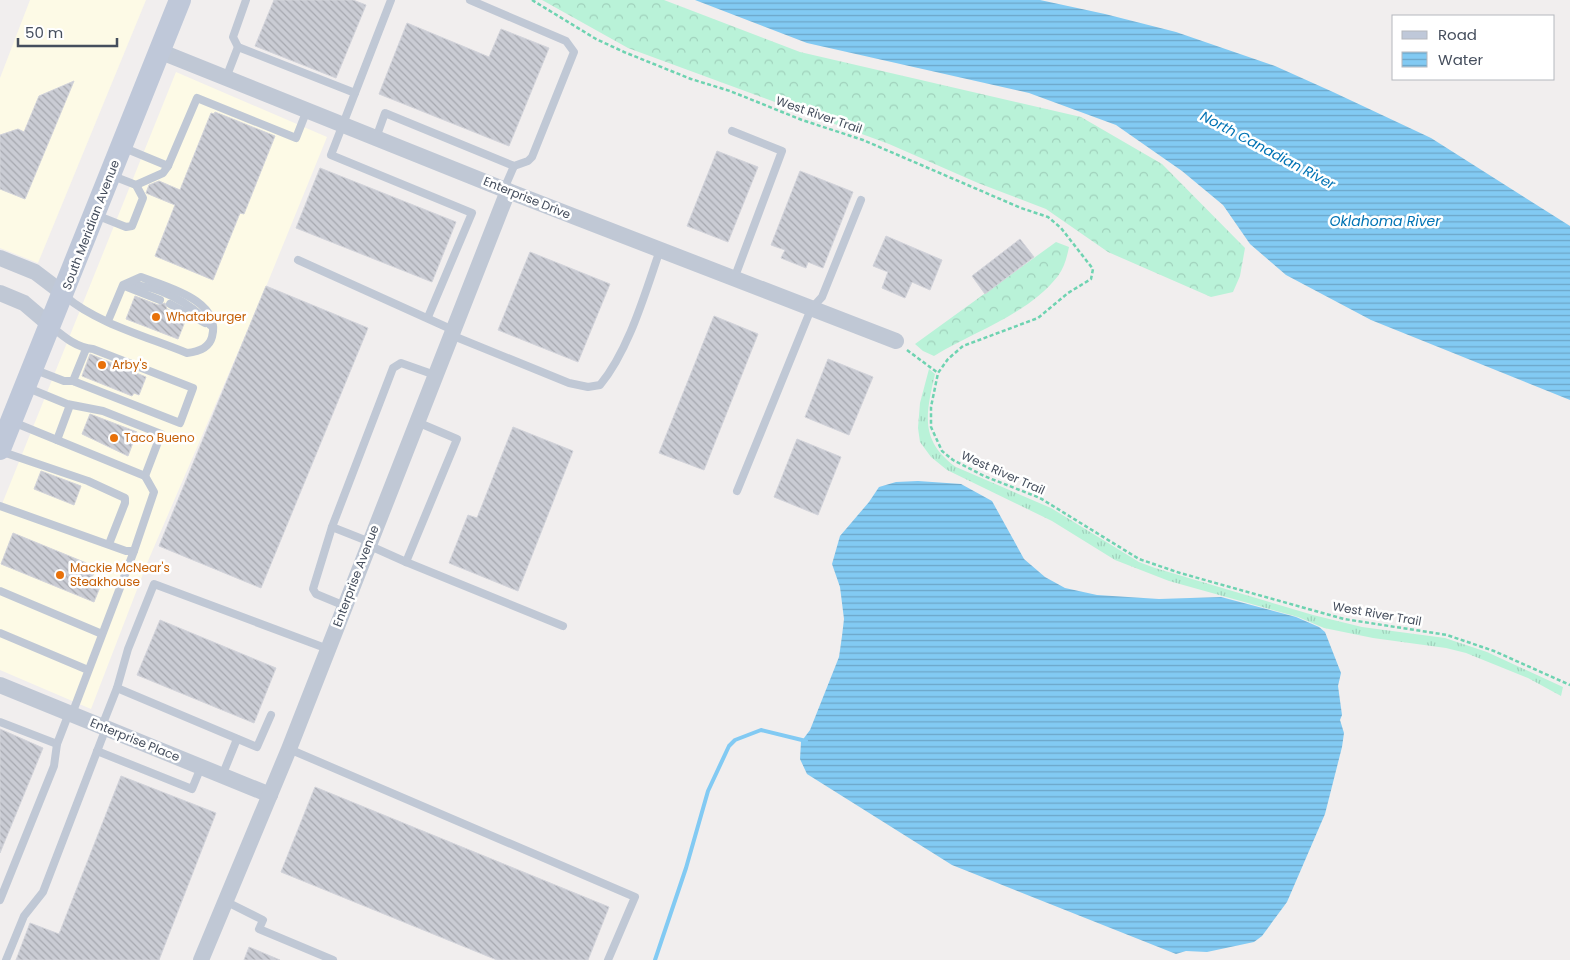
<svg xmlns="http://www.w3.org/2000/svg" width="1570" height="960" viewBox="0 0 1570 960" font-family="Poppins,sans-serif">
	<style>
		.commercial { fill: #fdfae6 }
		.grass { fill: url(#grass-tufts) }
		.forest { fill: url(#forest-crowns) }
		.water { fill: url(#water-rules) }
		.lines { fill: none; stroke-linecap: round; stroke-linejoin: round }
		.stream { stroke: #82caf3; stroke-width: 4 }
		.building { fill: url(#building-back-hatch); stroke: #d2d3da }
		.path { stroke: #6ed3b1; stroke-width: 2.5; stroke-dasharray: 4 2.5; stroke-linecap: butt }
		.lane { stroke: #c0c8d5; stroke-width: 8 }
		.street { stroke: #c0c8d5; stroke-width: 16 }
		.secondary { stroke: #bfc8d9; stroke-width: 22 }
		.food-dot { fill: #e8710a; stroke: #fff; stroke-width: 2 }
		.labels { text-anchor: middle; stroke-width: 5; stroke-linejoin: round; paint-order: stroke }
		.street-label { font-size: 12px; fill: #454e5d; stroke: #fff }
		.food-label { font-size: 12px; fill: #c56008; stroke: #fff; text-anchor: start }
		.water-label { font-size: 14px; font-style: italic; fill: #0173b4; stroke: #fff }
	</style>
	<defs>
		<pattern id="grass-tufts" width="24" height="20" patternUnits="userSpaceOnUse" patternTransform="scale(1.25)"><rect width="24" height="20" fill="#b9f2d8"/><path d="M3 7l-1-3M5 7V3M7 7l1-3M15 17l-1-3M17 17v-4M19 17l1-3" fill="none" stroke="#a0d1bc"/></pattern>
		<pattern id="forest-crowns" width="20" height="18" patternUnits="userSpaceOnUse" patternTransform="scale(1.25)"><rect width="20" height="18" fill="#b9f2d8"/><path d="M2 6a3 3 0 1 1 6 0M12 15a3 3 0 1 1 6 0" fill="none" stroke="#a0d1bc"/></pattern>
		<pattern id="water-rules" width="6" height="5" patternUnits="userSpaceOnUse" patternTransform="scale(1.25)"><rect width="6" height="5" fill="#82caf3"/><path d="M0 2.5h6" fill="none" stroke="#6ca6c8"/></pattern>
		<pattern id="building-back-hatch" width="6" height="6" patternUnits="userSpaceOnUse" patternTransform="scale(1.25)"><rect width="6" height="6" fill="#caccd4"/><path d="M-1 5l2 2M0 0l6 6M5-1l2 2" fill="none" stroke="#a6a8af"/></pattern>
	</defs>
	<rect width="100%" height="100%" fill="#f1eeee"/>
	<g class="commercial">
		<polygon points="30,0 146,0 38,263 0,248 0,78"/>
		<polygon points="176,72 327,137 261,299 148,561 91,709 0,670 0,509"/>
	</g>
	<path class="grass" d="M929 369 935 374C926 414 919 440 956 467L1051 508 1139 562 1155 568 1313 615 1362 627 1445 638 1487 652 1563 687 1561 696 1528 678 1466 653 1446 648 1373 638 1324 628 1298 617 1169 581 1115 560 1052 521 947 470 931 457 920 442 918 428 920 403Z"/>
	<g class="forest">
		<polygon points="542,0 664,0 800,52 1081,117 1162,164 1245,248 1240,276 1233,292 1211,297 1108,252 1046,209 978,183 889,144 628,48"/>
		<path d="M1056 242 1069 247C1067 257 1064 268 1058 276 1027 315 975 331 934 356L923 351 915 344Z"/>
	</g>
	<g class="water">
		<polygon points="695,0 1040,0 1105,14 1176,32 1275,66 1333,92 1431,138 1570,226 1570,400 1371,320 1286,275 1250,244 1223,205 1182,171 1116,125 1029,93 807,43"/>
		<polygon points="918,481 961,484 992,501 1024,559 1045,577 1065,588 1097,595 1159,599 1221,597 1296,617 1319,627 1325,632 1341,673 1338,686 1342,715 1340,720 1344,733 1342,747 1325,814 1287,902 1262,936 1254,942 1207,952 1186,951 1176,954 952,865 807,774 800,759 801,742 810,730 839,657 842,636 844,619 840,587 832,564 840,536 869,502 879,487 896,482"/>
	</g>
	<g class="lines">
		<polyline class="stream" points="655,960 686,868 708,791 729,746 735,740 761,730 806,741"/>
	</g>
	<g class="building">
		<polygon points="274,0 353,0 366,5 336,78 255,46"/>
		<polygon points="407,23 489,57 501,29 549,48 509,146 379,94"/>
		<polygon points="74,81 25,199 0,189 0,135 18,129 24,132 39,96"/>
		<polygon points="215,112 275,136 244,214 240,213 213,280 155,256 175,205 146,193 149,185 159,181 180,190 211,113 214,114"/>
		<polygon points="717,151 758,167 728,242 687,226"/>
		<polygon points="320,168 456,222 432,282 296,228"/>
		<polygon points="800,171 853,192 823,268 808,262 806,268 781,258 785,250 771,245"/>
		<polygon points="886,236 942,260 930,290 912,282 905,298 882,288 888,272 873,266"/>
		<polygon points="1020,239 1034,257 985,294 972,276"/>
		<polygon points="530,252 610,284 578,362 498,330"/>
		<polygon points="266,286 368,328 261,588 159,546"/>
		<polygon points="135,296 158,305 165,303 167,309 186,319 178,339 126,319"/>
		<polygon points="714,316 758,334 704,470 659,453"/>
		<polygon points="90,354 146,377 139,395 134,393 132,396 82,376"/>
		<polygon points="828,359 873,377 849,435 805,417"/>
		<polygon points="90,414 137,432 128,456 82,434"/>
		<polygon points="513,427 573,451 518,591 449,563 468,515 477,518"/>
		<polygon points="797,439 841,457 818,515 774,497"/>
		<polygon points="41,471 81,486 74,505 34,489"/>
		<polygon points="13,533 96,567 90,583 100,587 94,602 1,564"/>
		<polygon points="160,620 276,668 254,723 137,675"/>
		<polygon points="0,729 43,748 0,853"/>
		<polygon points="121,776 216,813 159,960 16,960 30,923 59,934"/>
		<polygon points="315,787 609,907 588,960 497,960 281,872"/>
		<polygon points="249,947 280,960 244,960"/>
	</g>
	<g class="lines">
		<g class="path">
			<polyline points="532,0 596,39 624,52 691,79 730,91 802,120 863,140 1021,208 1048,217 1061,228 1093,269 1091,279 1068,293 1038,318 963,346 948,359 938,373 931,407 931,427 942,451 953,460 984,476 1040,498 1139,559 1180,573 1344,619 1447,635 1494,651 1570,685"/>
			<polyline points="907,350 938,373"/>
		</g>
		<g class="lane">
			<polyline points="238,47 233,37 246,0"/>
			<polyline points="226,78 238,47 355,93 331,155 472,213 428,317"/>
			<polyline points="355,93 391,0"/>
			<polyline points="732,131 782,151 734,279"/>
			<polyline points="376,138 385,113 514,166 528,161 532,157 574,52 566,41 470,0"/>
			<polyline points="122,147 168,166 197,98 296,138 307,110"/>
			<polyline points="113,176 136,185 163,173 168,166"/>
			<polyline points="504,189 514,166"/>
			<polyline points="96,215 126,227 132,226 143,198 136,185"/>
			<polyline points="298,260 453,330"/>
			<path d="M127 285C157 284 191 303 210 325"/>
			<polyline points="127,287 160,300"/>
			<path d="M65 296C96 323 148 337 187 353 197 352 209 348 212 337 222 300 166 287 141 277L123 285 108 321"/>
			<polyline points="170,304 205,323"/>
			<path d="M451 335 569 383 588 387 600 385C629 350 645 293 660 250"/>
			<path d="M33 369 64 381H73L180 423 193 388 93 349C77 348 64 337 52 327"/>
			<polyline points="73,381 86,349"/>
			<polyline points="13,422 145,476 161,434 103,411 67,404 28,388"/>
			<polyline points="57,440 70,405"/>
			<polyline points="0,451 88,481 125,498 125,503 109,544"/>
			<polyline points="737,491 811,309 822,297 861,200"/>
			<polyline points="0,506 126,551 134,551 154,492 145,476"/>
			<polyline points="332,527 313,589 316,594 345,606"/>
			<polyline points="370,542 332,527 393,368 401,363 435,375"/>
			<polyline points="368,545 406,562 457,439 417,422"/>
			<polyline points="406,562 563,626"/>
			<polyline points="0,591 102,634"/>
			<polyline points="0,633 88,670"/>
			<polyline points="117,688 257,747 271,715"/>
			<polyline points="72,714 134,551"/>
			<polyline points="0,722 57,744 69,713"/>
			<polyline points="102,726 117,688 128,649 154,584 328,649"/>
			<polyline points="289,749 635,897 608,960"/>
			<polyline points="97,751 192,789 201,767"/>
			<polyline points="222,776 237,739"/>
			<polyline points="0,900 54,766 57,744"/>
			<polyline points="225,901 263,920 259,929 333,960"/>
			<polyline points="6,960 24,916 43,892 106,728"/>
		</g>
		<g class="street">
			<polyline points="159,51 508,191 896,341"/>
			<polyline points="0,258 35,272 64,294"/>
			<polyline points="0,293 24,303 51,326"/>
			<polyline points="0,685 270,795"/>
			<polyline points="201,960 289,749 508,191"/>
		</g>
		<polyline class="secondary" points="0,449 180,0"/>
	</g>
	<g class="food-dot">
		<circle cx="156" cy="317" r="5"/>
		<circle cx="102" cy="365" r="5"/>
		<circle cx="114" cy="438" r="5"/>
		<circle cx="60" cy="575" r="5"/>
	</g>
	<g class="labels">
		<g class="street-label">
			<text transform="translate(819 115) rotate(19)" y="4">West River Trail</text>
			<text transform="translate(527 198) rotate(22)" y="4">Enterprise Drive</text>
			<text transform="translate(91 225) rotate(-69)" y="4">South Meridian Avenue</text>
			<text transform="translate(1003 473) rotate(24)" y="4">West River Trail</text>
			<text transform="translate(356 576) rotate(-69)" y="4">Enterprise Avenue</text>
			<text transform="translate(1377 614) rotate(10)" y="4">West River Trail</text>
			<text transform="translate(135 740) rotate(22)" y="4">Enterprise Place</text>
		</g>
		<g class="food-label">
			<text x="166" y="321">Whataburger</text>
			<text x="112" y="369">Arby's</text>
			<text x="124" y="442">Taco Bueno</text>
			<text x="70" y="572">Mackie McNear's<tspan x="70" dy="14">Steakhouse</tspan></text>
		</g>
		<g class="water-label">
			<text transform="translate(1268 150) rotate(28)" y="5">North Canadian River</text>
			<text x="1385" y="226">Oklahoma River</text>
		</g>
	</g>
	<rect x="1392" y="15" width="162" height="65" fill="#ffffff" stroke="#b5b8be"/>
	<rect x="1402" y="31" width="25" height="8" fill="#bfc8d9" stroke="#b5b8be"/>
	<text x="1438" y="40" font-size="15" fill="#454e5d">Road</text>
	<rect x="1402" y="52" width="25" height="15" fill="url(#water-rules)" stroke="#b5b8be"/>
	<text x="1438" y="65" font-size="15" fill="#454e5d">Water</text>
	<path d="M18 38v8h99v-8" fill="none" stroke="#454e5d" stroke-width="2.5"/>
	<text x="25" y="38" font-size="15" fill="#454e5d" stroke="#ffffff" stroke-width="4" paint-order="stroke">50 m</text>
</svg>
